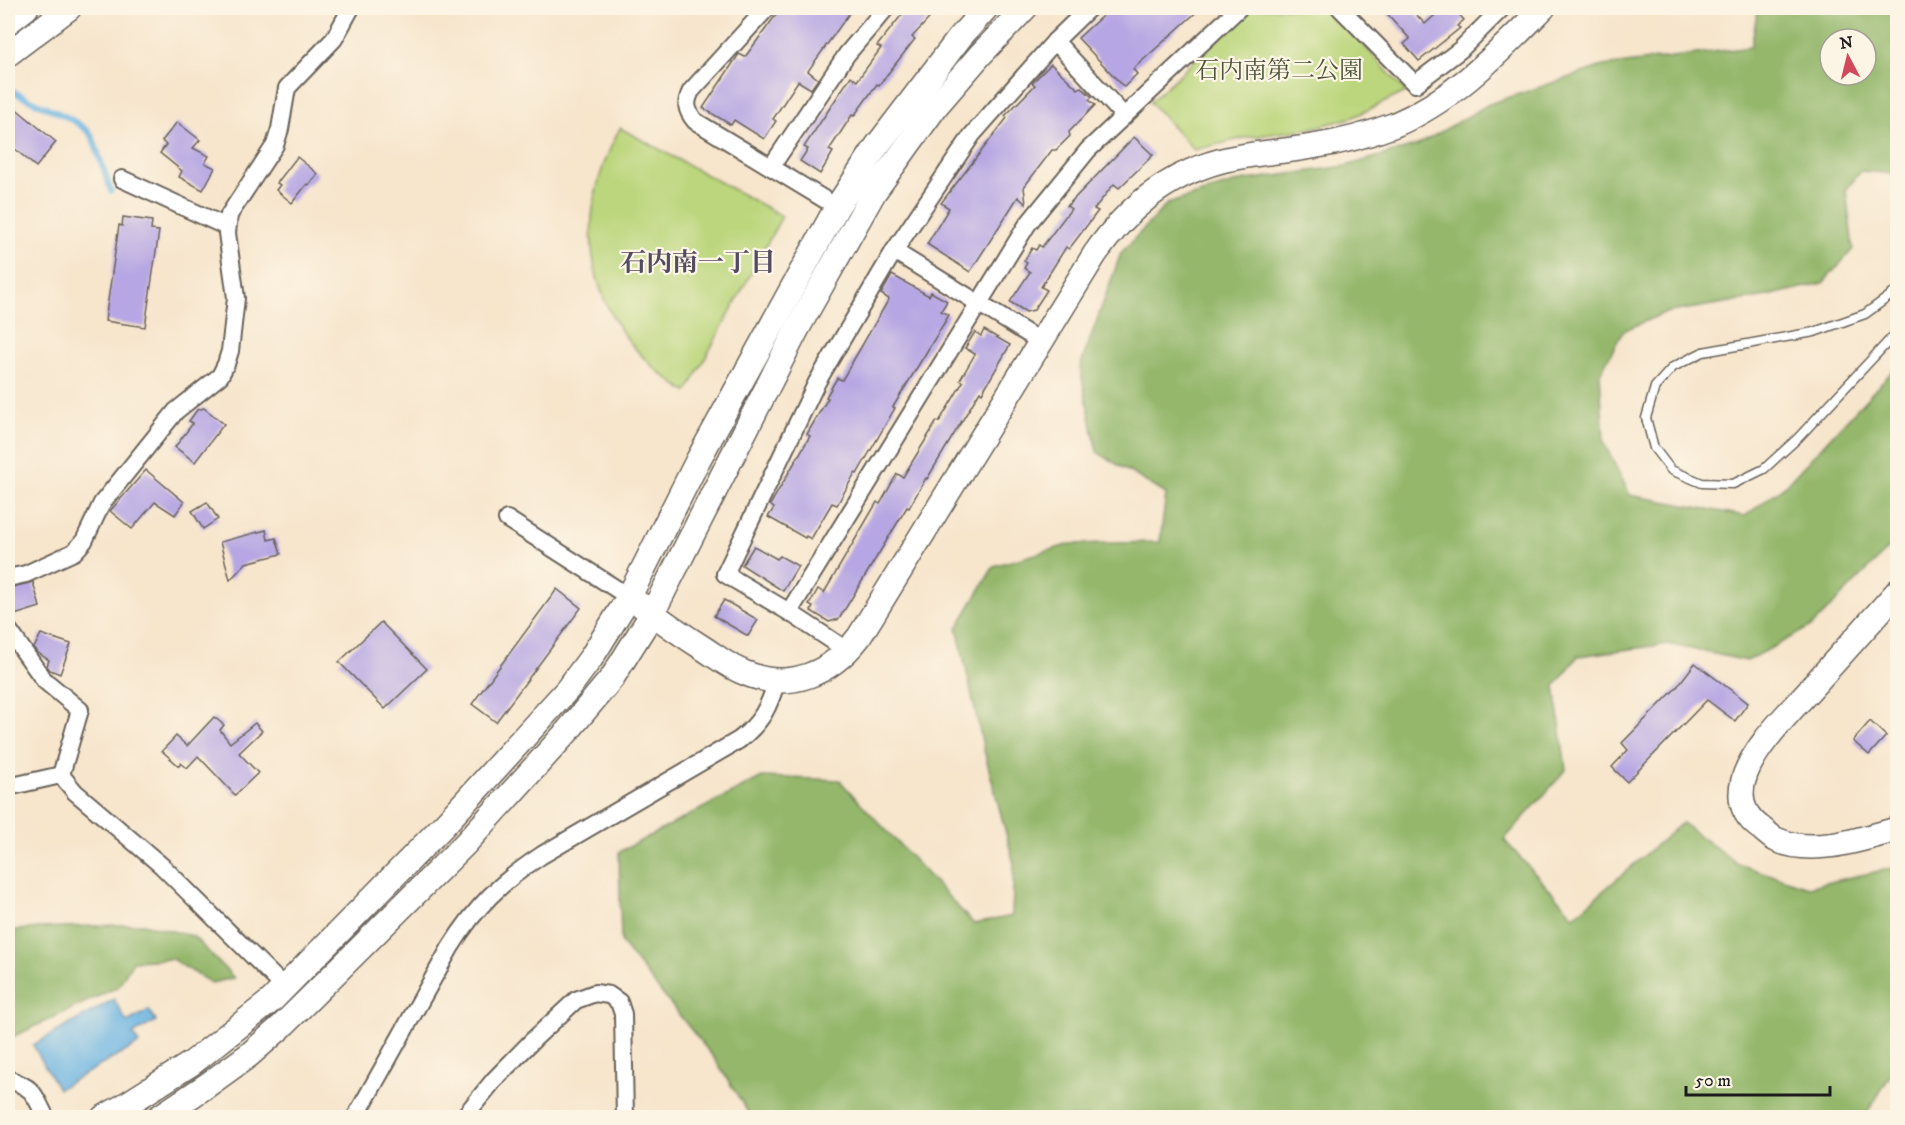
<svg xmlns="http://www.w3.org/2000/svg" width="1905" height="1125" viewBox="0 0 1905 1125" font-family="'IM FELL DW Pica','Noto Serif JP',serif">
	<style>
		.green { fill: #bbd67c; stroke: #6c794c; stroke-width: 1.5 }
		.forest { fill: #94b76c; stroke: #586a44; stroke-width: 1.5; fill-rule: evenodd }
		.water { fill: #69b3e2; stroke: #42687f; stroke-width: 1.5 }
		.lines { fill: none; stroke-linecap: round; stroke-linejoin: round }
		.stream { stroke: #69b3e2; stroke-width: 6 }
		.building { fill: #b6a6e3 }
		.lane-casing { stroke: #69625a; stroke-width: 11 }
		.street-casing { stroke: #69625a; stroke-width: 20 }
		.secondary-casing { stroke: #69625a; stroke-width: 27 }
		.lane { stroke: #fff; stroke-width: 8 }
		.street { stroke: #fff; stroke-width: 16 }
		.secondary { stroke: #fff; stroke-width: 24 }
		.labels { text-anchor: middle; stroke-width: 4.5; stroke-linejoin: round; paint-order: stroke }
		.park-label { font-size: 24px; fill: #4c5439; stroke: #fcf5e5 }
		.neighbourhood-label { font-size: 26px; font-weight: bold; fill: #524c62; stroke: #fcf5e5 }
	</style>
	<rect width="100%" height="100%" fill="#fcf5e5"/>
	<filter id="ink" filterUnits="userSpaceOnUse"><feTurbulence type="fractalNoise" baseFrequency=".0167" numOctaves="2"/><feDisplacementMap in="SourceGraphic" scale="12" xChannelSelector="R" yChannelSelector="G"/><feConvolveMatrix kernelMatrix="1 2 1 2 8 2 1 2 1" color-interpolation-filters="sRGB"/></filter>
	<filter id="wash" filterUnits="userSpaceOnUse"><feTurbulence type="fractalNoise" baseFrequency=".008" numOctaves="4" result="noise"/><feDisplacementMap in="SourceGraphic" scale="24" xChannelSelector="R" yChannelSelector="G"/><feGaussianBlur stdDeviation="1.35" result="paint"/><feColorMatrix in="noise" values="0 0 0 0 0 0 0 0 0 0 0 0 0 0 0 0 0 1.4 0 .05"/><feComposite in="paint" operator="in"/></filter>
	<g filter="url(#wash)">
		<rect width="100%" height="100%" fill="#f7e5cc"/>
		<g class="green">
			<polygon points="1251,8 1330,8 1406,92 1351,118 1312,128 1244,138 1194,150 1150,102"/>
			<path d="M620 128 782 216 687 392C589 330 566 230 620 128Z"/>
		</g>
		<g class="forest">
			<path d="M1758 8H1897V174L1861 171 1846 190 1853 249 1823 283 1767 296 1664 313 1623 331 1600 374 1604 443 1630 495 1745 516 1787 484 1897 366V540L1812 626 1747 661 1668 644 1578 656 1555 686 1566 770 1504 840 1574 916 1682 823 1738 864 1808 887 1897 867V1064L1865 1117H751L714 1058 621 943 619 852 762 777 839 780 974 924 1012 916 1014 864 984 750 957 628 994 566 1071 544 1160 542 1166 494 1097 452 1080 367 1121 253 1167 204 1240 181 1346 166 1418 145 1489 104 1603 66 1751 47ZM1830 39H1866V75H1830Z"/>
			<polygon points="143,924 193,936 234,978 211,983 172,959 133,961 118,987 8,1039 8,931 39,928"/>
		</g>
		<polygon class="water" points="114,999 127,1022 149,1010 156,1021 133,1034 139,1044 58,1089 33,1045"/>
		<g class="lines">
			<path class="stream" d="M8 88C27 102 83 118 93 138L111 191"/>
		</g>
		<g id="blocks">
			<g class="building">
				<polygon points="781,8 853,8 808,71 818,79 811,89 798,81 773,119 776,121 764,139 734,120 731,125 703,108 739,54 745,57"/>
				<polygon points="907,8 939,8 912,37 915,39 879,85 877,84 854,116 852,115 829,150 833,152 820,174 800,161 808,149 804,147 851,76 857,81 881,48 877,46"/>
				<polygon points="1111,8 1201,8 1133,69 1137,74 1124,87 1078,38"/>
				<polygon points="1382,8 1410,8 1425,24 1443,8 1453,8 1464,20 1457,26 1460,28 1419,61 1404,44 1410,39"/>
				<polygon points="1051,64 1078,89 1081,87 1092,97 1089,100 1095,105 1069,132 1070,136 1056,150 1052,150 1024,187 1026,204 1018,197 970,272 927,244 949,208 941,203 1007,118 1005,116 1035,85 1032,83"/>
				<polygon points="8,102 56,142 36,167 8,143"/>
				<polygon points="177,122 200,140 193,148 209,156 205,163 215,168 203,190 179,177 182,171 160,153 166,145 162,141"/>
				<polygon points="1134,137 1153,155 1119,188 1114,184 1094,209 1098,211 1069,249 1066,247 1041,287 1047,290 1034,310 1026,312 1010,302 1030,272 1024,268 1027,263 1024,261 1032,248 1036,250 1039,245 1042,247 1071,209 1067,206"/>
				<polygon points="297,157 318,174 309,185 307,184 292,203 276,190 280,185 277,183"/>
				<polygon points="123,217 152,221 151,230 159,231 145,327 105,321 119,225 122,226"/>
				<polygon points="892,275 929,296 931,292 947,301 941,311 949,315 893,407 895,408 857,474 855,473 837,505 832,503 811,539 806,536 805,538 768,517 774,508 770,505 810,436 807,434 828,398 826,397 837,378 842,380 889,299 881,294"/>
				<polygon points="984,330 1010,345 982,393 980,391 927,479 926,478 909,508 907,507 839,619 829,622 811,611 813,607 809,605 818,589 824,593 877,502 880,504 897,474 903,477 937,421 939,422 963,382 960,380 975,354 965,348 975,332 981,336"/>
				<polygon points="204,408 224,424 195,462 175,447 193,423 189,421 197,410"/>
				<polygon points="146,470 184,502 175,515 155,502 132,529 110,511"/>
				<polygon points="207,502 218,519 203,529 192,511"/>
				<polygon points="266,530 268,540 276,538 281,554 246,563 230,580 220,542"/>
				<polygon points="754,546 777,559 780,556 798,566 783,591 742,565"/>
				<polygon points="33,582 40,607 8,617 8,588"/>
				<polygon points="557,589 581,608 496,722 472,704"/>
				<polygon points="724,600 758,620 748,636 714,616"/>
				<polygon points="381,622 427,669 385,709 339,662"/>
				<polygon points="41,634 71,644 60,674 50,670 47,666 49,660 38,653 34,648"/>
				<polygon points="1695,663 1748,703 1735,721 1707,700 1627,782 1612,767 1628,750 1622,743 1677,687"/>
				<polygon points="214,717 224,725 220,730 230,743 255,723 262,731 239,753 258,773 235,795 198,756 187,768 181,763 179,766 162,751 176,736 187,746"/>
				<polygon points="1870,721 1886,736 1869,755 1853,741"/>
			</g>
		</g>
	</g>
	<g filter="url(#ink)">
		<use href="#blocks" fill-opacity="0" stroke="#69625a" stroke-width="1.5"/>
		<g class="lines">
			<defs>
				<polyline id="lane" points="1898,290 1865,314 1814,332 1703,352 1673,367 1655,387 1646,418 1654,448 1671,470 1702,483 1733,484 1764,469 1798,438 1898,331"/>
				<g id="street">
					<path d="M767 8 691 91C685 103 686 110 695 121L837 207"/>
					<polyline points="1340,8 1415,84 1460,50 1502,8"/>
					<polyline points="1055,41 1124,116"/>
					<polyline points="771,167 847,54 886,8"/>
					<polyline points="122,179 227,227"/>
					<polyline points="894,251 1041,342"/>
					<polyline points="507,519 629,597"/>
					<polyline points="8,578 26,574 74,552 84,541 102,503 176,411 220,376 226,364 230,351 236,298 227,233 229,215 275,145 280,129 287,88 334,39 351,8"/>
					<polyline points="789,612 1027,225 1088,150 1239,8"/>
					<polyline points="8,629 44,680 80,710 61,775 75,792 162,866 285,988"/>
					<polyline points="848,651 789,612 725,574 817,382 894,251 972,135 1055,41 1089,8"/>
					<polyline points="8,787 61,775"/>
					<path d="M8 1079C35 1089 33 1092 46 1118"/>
					<path d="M355 1118 450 948C476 906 501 882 542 855L739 740C762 722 769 707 777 680"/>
					<polyline points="463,1118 494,1080 534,1039 576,1000 595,993 609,995 619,1002 623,1014 625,1118"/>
				</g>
				<g id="secondary">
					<polyline points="8,22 26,8"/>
					<polyline points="8,54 69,8"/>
					<path d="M1898 591C1869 623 1841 655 1812 687 1790 712 1750 750 1743 782 1738 803 1746 818 1762 829 1767 833 1772 838 1777 840 1813 856 1862 839 1898 829"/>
					<path d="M641 605C662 621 684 636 706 650 718 658 731 668 745 673 790 692 831 673 859 637L1095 254C1127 209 1165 176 1220 161 1251 153 1283 152 1315 146 1342 142 1368 135 1394 125 1454 100 1498 53 1543 8"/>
					<polyline points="103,1118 124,1106 192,1063 272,1000 444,825 567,690 591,658 629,597 698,460 837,207 877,146 961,36 986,8"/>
					<polyline points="158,1118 206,1086 249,1055 282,1026 465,844 565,734 612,678 652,614 797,329 874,192 936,106 980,55 1025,8"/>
				</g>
			</defs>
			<use href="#lane" class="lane-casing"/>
			<use href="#street" class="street-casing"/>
			<use href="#secondary" class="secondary-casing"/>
			<use href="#lane" class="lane"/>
			<use href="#street" class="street"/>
			<use href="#secondary" class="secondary"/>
		</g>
	</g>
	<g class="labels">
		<g class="park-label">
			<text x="1279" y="78">石内南第二公園</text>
		</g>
		<g class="neighbourhood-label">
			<text x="698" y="271">石内南一丁目</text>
		</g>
	</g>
	<rect width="1905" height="1125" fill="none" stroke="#fcf5e5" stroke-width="30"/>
	<g transform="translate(1848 57) rotate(353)"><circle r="28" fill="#fcf5e5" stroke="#a29e95" stroke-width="1.5"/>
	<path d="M0-4.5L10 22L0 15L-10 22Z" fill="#d1495b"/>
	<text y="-9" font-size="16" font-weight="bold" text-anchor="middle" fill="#1c1c1c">N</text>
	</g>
	<path d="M1686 1086v9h144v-9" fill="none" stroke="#1c1c1c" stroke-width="3"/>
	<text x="1695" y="1086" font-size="18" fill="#1c1c1c" stroke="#fcf5e5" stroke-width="4.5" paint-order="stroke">50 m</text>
</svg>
